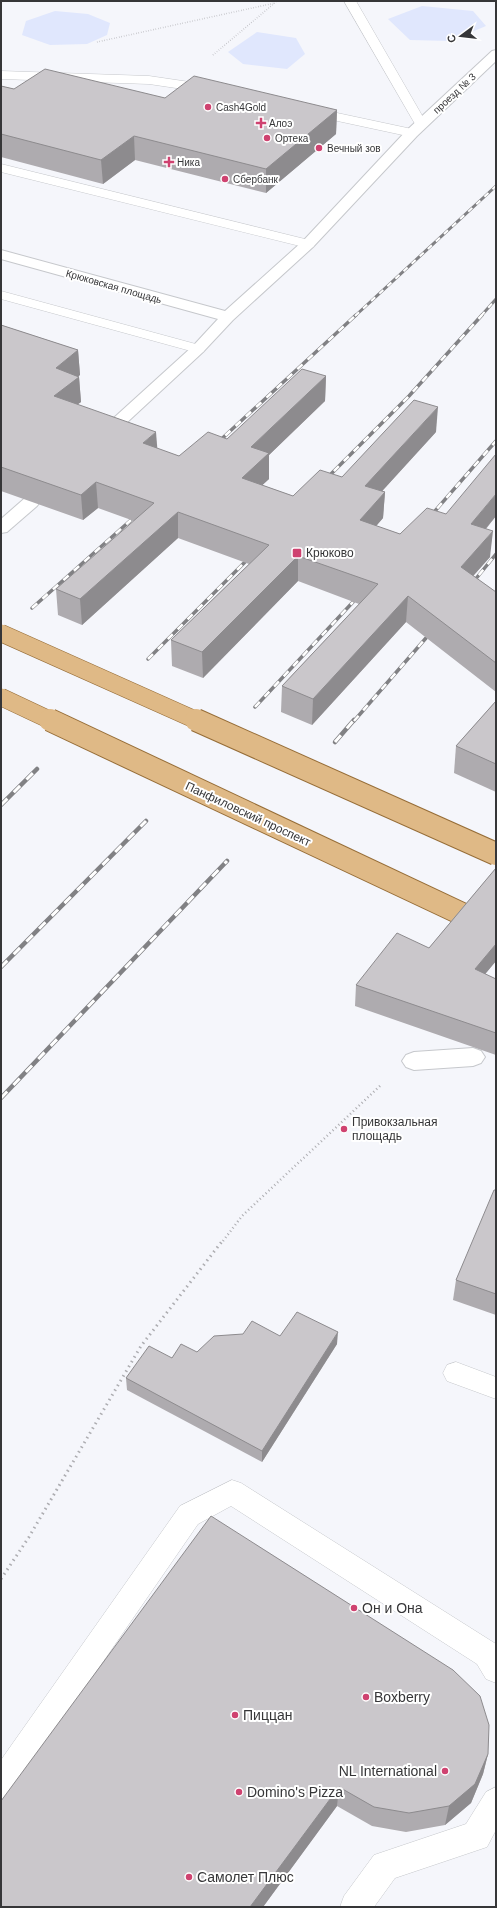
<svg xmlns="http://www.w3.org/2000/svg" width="497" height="1908" viewBox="0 0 497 1908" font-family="Helvetica,sans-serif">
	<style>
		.green { fill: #e0e7fd }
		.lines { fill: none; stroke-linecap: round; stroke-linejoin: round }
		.lane-casing { stroke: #c6c8cc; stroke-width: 1 }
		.street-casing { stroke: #c6c8cc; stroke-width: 2 }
		.path-far2 { stroke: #adadb1; stroke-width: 1.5; stroke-dasharray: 0.5 2; stroke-linecap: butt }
		.path-far1 { stroke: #adadb1; stroke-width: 2.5; stroke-dasharray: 1 3; stroke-linecap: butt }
		.path { stroke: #adadb1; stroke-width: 3; stroke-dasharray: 1.5 4; stroke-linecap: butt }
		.lane { fill: #fff; fill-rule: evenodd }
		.street { fill: #fff; fill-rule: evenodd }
		.rail-far2-casing { stroke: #818184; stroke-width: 3 }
		.rail-far1-casing { stroke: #818184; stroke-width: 3.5 }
		.rail-casing { stroke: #818184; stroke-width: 4.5 }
		.rail-far2 { stroke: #fff; stroke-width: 2; stroke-dasharray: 5.5; stroke-linecap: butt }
		.rail-far1 { stroke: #fff; stroke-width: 2.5; stroke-dasharray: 7; stroke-linecap: butt }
		.rail { stroke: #fff; stroke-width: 3; stroke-dasharray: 9; stroke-linecap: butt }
		.primary-bridge-far1-casing { stroke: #966d37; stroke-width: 18; stroke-linecap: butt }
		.primary-bridge-casing { stroke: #966d37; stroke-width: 24; stroke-linecap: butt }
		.primary-bridge-far1 { stroke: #dfb986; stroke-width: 17 }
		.primary-bridge { stroke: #dfb986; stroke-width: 22 }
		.wall { fill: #aeabaf }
		.shaded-wall { fill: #8d8b8e }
		.building { fill: #cac7cb; stroke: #8d8b8e }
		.poi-dot { fill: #cf4270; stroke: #fff; stroke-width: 1.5 }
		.labels { text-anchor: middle; stroke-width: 4; stroke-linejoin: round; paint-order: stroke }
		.far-street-label { font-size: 10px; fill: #363638; stroke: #fff }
		.far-poi-label { font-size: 10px; fill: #363638; stroke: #fff; text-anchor: start }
		.poi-label { font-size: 12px; fill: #363638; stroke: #fff; text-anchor: start }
		.street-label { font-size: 12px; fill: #363638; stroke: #fff }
		.near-poi-label { font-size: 14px; fill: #363638; stroke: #fff; text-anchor: start }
	</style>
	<rect width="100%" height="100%" fill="#f5f6fb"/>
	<g class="green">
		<polygon points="422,6 473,11 486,26 450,41 410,40 388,19"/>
		<polygon points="55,11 88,14 110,23 107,35 87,44 50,45 22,35 26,21"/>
		<polygon points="257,32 296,38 305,54 287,69 243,64 228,52"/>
	</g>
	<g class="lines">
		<defs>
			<g id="lane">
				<polygon points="344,1 356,1 427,124 425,127 417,127 415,124"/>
				<polygon points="1,71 149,76 210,85 216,89 210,93 149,84 1,79"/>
				<polygon points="309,107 412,129 416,130 418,133 416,136 412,137 305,114 303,111"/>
				<polygon points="1,164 313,241 315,244 313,247 308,248 1,172"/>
				<polygon points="1,291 203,346 205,349 203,352 198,353 1,299"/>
				<polygon points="456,1362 496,1377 496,1399 447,1381 443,1373 447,1365"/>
				<polygon points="232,1480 241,1483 496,1644 496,1683 486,1679 477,1664 231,1506 198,1524 11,1795 1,1800 1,1760 180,1506"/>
				<polygon points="496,1787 496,1830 487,1847 395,1878 374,1907 340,1907 344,1896 374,1855 466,1824 486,1792"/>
			</g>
			<g id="street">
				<polygon points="496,50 496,61 417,136 313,247 233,320 203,352 108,440 102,442 96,440 94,437 96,434 193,346 218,319 1,259 1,250 225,311 303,241 407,130 492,51"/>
				<polygon points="31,497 37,498 40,502 37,506 7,532 1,533 1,519 25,498"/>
				<polygon points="473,1048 481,1051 485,1057 481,1063 473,1066 414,1070 406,1067 402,1061 406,1055 414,1052"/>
			</g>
		</defs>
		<use href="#lane" class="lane-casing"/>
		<use href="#street" class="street-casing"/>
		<g class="path-far2">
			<polyline points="97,42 275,3"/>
			<polyline points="213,55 277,1"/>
		</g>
		<polyline class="path-far1" points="223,1241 242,1216 381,1085"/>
		<polyline class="path" points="1,1579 29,1537 141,1346 223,1240"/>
		<use href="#lane" class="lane"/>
		<use href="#street" class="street"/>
		<defs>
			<g id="rail-far2">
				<polyline points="355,316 496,186"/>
				<polyline points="481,316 496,299"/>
			</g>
			<g id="rail-far1">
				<polyline points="215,445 356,315"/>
				<polyline points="324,481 409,396 482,315"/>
				<polyline points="428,519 496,441"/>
				<polyline points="470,586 496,554"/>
				<polyline points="32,608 131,520"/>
				<polyline points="148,659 245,562"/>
				<polyline points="255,707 353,602"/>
				<polyline points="354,721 426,638"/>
			</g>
			<g id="rail">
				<polyline points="335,742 354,720"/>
				<polyline points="1,805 37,769"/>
				<polyline points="1,967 146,821"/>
				<polyline points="1,1098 227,861"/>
			</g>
		</defs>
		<use href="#rail-far2" class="rail-far2-casing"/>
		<use href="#rail-far1" class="rail-far1-casing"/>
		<use href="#rail" class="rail-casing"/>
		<use href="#rail-far2" class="rail-far2"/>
		<use href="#rail-far1" class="rail-far1"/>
		<use href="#rail" class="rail"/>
		<defs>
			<g id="primary-bridge-far1">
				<polyline points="1,633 198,721"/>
				<polyline points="1,697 52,721"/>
			</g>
			<g id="primary-bridge">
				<polyline points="50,720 496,930"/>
				<polyline points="196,720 496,854"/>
			</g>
		</defs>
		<use href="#primary-bridge-far1" class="primary-bridge-far1-casing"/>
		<use href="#primary-bridge" class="primary-bridge-casing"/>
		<use href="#primary-bridge-far1" class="primary-bridge-far1"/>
		<use href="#primary-bridge" class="primary-bridge"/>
	</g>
	<g class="wall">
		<polygon points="1,86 14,89 165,98 337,110 336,134 266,193 135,160 103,184 1,157"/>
		<polygon points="1,325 78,350 80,375 78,376 79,377 81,402 77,404 157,449 179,456 227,439 326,376 325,401 269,455 269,479 262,485 293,496 342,477 436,432 382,491 385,492 383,518 376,526 400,534 446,514 496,516 486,529 490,557 473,576 496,592 496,692 406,622 312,725 281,712 282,686 359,604 298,581 203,678 172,666 171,640 249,564 178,538 82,625 58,615 56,589 134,521 98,508 83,520 1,491"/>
		<polygon points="496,701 496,792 454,773 456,746"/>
		<polygon points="496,868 496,961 485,974 496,979 496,1055 355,1006 356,985 429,948"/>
		<polygon points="496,1190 496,1315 453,1300 456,1280"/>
		<polygon points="280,1336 337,1344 262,1462 127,1390 126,1378 172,1358 197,1352"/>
		<polygon points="488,1754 483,1774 471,1803 445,1825 406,1832 372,1826 337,1806 263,1907 1,1907 1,1801"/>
	</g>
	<g class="shaded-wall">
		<polygon points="337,110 336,134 266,193 266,169"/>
		<polygon points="134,136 135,160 103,184 101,160"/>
		<polygon points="78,350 80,375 64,388 79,377 81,402 56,421 54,396 56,368"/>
		<polygon points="326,376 325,401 269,455 269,479 242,504 242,478 251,447"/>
		<polygon points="438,407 436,432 364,511 365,486"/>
		<polygon points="156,432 158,457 143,443"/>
		<polygon points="96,482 98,508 83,520 81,495"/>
		<polygon points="385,492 383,518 359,546 360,520"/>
		<polygon points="496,494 496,516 469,549 471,524"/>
		<polygon points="178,512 178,538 82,625 80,599"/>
		<polygon points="493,531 490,557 458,593 461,567"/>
		<polygon points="298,556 298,581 203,678 202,652"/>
		<polygon points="408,596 406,622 312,725 313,699"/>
		<polygon points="496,944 496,961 472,990 475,969"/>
		<polygon points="338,1332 337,1344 262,1462 262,1451"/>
		<polygon points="488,1754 483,1774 471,1803 445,1825 449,1806"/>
		<polygon points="339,1787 337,1806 263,1907 250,1907"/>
	</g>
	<g class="building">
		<polygon points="45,69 165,98 194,76 337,110 266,169 134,136 101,160 1,134 1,86 14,89"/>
		<polygon points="1,325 78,350 56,368 79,377 54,396 156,432 143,443 179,456 208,432 227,439 302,369 326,376 251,447 269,453 242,478 293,496 320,470 342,477 414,400 438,407 365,486 385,492 360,520 400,534 427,508 446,514 496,454 496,494 471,524 493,531 461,567 496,592 496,663 408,596 313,699 282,686 378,584 298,556 202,652 171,640 269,545 178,512 80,599 56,589 154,503 96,482 81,495 1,467"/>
		<polygon points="496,701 496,764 456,746"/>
		<polygon points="496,868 496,944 475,969 496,979 496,1033 356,985 397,933 429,948"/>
		<polygon points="494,1190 496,1190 496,1294 456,1280"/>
		<polygon points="297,1312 338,1332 262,1451 126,1378 149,1346 172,1358 181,1344 197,1352 214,1336 243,1334 252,1321 280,1336"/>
		<polygon points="211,1516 453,1670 480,1696 489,1725 488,1754 475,1784 449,1806 409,1813 374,1807 339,1787 250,1907 1,1907 1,1801"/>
	</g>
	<g class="poi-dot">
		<circle cx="208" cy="107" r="4"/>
		<path d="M259 117h4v4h4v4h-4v4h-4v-4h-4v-4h4z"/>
		<circle cx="267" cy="138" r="4"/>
		<circle cx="319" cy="148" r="4"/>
		<path d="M167 156h4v4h4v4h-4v4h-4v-4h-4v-4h4z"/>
		<circle cx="225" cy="179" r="4"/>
		<rect x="292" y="548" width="10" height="10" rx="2"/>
		<circle cx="344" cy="1129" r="4"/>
		<circle cx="354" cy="1608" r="4"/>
		<circle cx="366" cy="1697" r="4"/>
		<circle cx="235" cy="1715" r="4"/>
		<circle cx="445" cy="1771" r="4"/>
		<circle cx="239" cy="1792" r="4"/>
		<circle cx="189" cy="1877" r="4"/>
	</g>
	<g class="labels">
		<g class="far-street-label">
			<text transform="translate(454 93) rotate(-43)" y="4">проезд № 3</text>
			<text transform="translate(114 286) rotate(16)" y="4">Крюковская площадь</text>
		</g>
		<g class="far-poi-label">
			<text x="216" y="111">Cash4Gold</text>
			<text x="269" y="127">Алоэ</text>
			<text x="275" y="142">Ортека</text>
			<text x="327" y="152">Вечный зов</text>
			<text x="177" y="166">Ника</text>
			<text x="233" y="183">Сбербанк</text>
		</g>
		<g class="poi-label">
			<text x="306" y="557">Крюково</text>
			<text x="352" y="1126">Привокзальная<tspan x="352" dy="14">площадь</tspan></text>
		</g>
		<g class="street-label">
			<text transform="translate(248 814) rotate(25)" y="4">Панфиловский проспект</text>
		</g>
		<g class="near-poi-label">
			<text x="362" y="1613">Он и Она</text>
			<text x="374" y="1702">Boxberry</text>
			<text x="243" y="1720">Пиццан</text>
			<text x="437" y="1776" text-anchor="end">NL International</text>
			<text x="247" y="1797">Domino's Pizza</text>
			<text x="197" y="1882">Самолет Плюс</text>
		</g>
	</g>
	<rect width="497" height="1908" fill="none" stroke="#363638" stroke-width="4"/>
	<g transform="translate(461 36) rotate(255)" stroke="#ffffff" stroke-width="3" paint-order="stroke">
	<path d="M0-3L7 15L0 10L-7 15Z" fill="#363638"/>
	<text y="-6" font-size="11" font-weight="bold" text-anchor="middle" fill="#363638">С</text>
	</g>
</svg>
